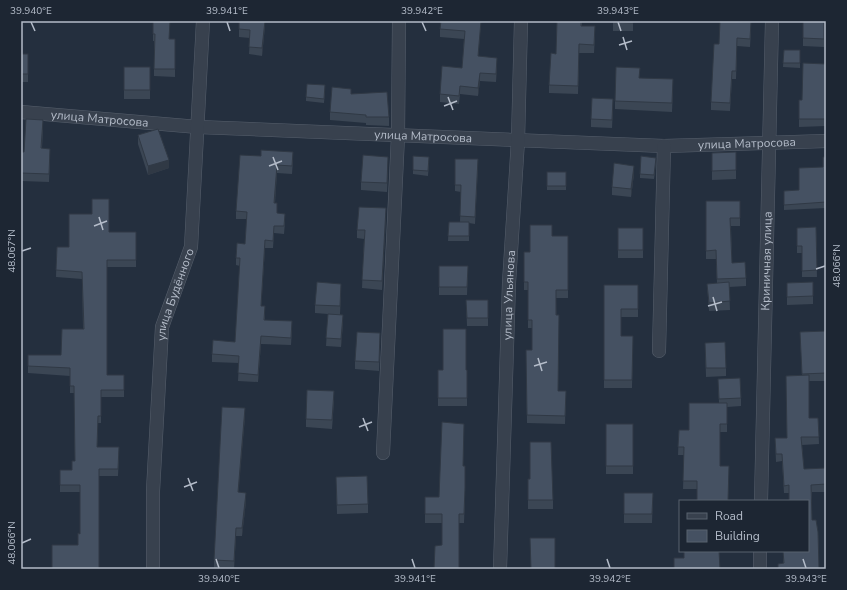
<svg xmlns="http://www.w3.org/2000/svg" width="847" height="590" viewBox="0 0 847 590" font-family="'Nunito Sans',sans-serif">
	<style>
		.lines { fill: none; stroke-linecap: round; stroke-linejoin: round }
		.street-casing { stroke: #565f6c; stroke-width: 14 }
		.street { stroke: #38414e; stroke-width: 13 }
		.wall { fill: #3b4654 }
		.shaded-wall { fill: #303945 }
		.building { fill: #455162; stroke: #303945 }
		.ticks { fill: none; stroke: #b4bcc9; stroke-width: 1.5 }
		.labels { text-anchor: middle; stroke-width: 4; stroke-linejoin: round; paint-order: stroke }
		.street-label { font-size: 12px; fill: #b4bcc9; stroke: #1d2633 }
		.neatline { fill: none; stroke: #b4bcc9; stroke-width: 1.5 }
		.ticks-label { font-size: 10px; text-anchor: middle; fill: #b4bcc9 }
	</style>
	<rect width="100%" height="100%" fill="#242f3e"/>
	<g class="lines">
		<defs>
			<g id="street">
				<path id="s1" d="M21 112 198 127 664 146 826 141"/>
				<polyline points="659,351 664,146"/>
				<polyline points="383,453 398,136 399,21"/>
				<path id="s2" d="M761 501 772 21"/>
				<path id="s3" d="M153 569V491L162 327 191 247 203 21"/>
				<path id="s4" d="M500 569 509 283 518 140 521 21"/>
				<polyline points="760,569 760,551"/>
			</g>
		</defs>
		<use href="#street" class="street-casing"/>
		<use href="#street" class="street"/>
	</g>
	<g class="wall">
		<polygon points="153,21 170,39 175,39 175,77 154,76 154,41 153,41"/>
		<polygon points="372,21 387,21 387,22"/>
		<polygon points="481,21 478,57 497,66 496,82 480,81 478,96 460,94 459,104 440,102 440,94 462,68 464,39 440,37 440,29"/>
		<polygon points="557,21 582,21 582,26 595,35 594,53 579,53 578,94 549,93 549,85 556,54"/>
		<rect x="613" y="21" width="20" height="10"/>
		<polygon points="803,21 826,21 826,23 824,23 824,47 803,46"/>
		<polygon points="265,26 262,56 249,54 250,38 239,37 239,29"/>
		<polygon points="751,29 750,47 737,46 736,79 732,79 730,111 711,110 711,102 719,44"/>
		<polygon points="784,50 800,50 800,68 783,67"/>
		<rect x="21" y="54" width="7" height="28"/>
		<polygon points="826,64 826,126 799,127 799,100 802,100"/>
		<rect x="124" y="67" width="26" height="32"/>
		<polygon points="639,78 673,88 672,112 615,109 615,101"/>
		<polygon points="325,90 324,103 306,101 306,97"/>
		<polygon points="351,94 389,117 389,126 366,125 366,123 330,120 330,112"/>
		<polygon points="613,107 612,128 591,127 591,119"/>
		<polygon points="43,129 42,148 50,157 49,182 21,181 21,152 24,152"/>
		<polygon points="138,135 169,168 148,175 138,144"/>
		<polygon points="736,152 736,179 712,180 712,153"/>
		<polygon points="261,156 293,160 292,174 277,173 275,203 277,213 285,222 284,234 274,233 273,248 265,248 261,306 265,314 265,320 292,329 291,345 261,344 258,382 238,381 239,363 212,362 212,354 235,342 240,266 236,265 236,258 245,244 247,219 236,219 236,211"/>
		<polygon points="413,156 429,162 428,176 413,174"/>
		<polygon points="826,157 826,208 784,210 784,191 799,190 823,167"/>
		<polygon points="455,159 478,166 475,224 469,223 469,241 448,241 449,222 460,222 461,192 455,191"/>
		<polygon points="656,162 654,179 640,178 640,174"/>
		<polygon points="388,166 387,192 361,190 361,182"/>
		<rect x="547" y="172" width="19" height="18"/>
		<polygon points="634,174 631,197 612,195 612,187"/>
		<polygon points="706,201 740,201 740,226 731,226 732,263 746,278 746,286 729,287 730,310 709,311 707,284 717,283 716,259 706,259"/>
		<polygon points="386,217 382,290 362,288 364,239 357,238 357,230"/>
		<polygon points="816,227 817,277 802,277 802,253 797,253 797,228"/>
		<rect x="618" y="228" width="25" height="30"/>
		<polygon points="109,232 136,232 136,267 107,267 107,375 124,375 124,397 101,397 101,423 98,423 97,447 119,454 118,476 99,476 78,545 80,534 80,492 60,492 60,470 72,470 75,461 74,393 70,393 70,376 28,373 28,355 61,355 83,329 82,279 56,277 57,247 69,247"/>
		<polygon points="552,236 568,236 568,298 556,298 558,391 566,391 565,424 527,423 526,350 532,350 532,328 528,328 528,290 524,290 524,252 530,252"/>
		<polygon points="439,266 468,266 467,295 439,295"/>
		<polygon points="813,282 813,304 787,305 787,283"/>
		<polygon points="604,285 638,285 638,317 621,317 621,336 633,336 632,388 604,388"/>
		<polygon points="341,292 340,314 343,323 341,347 326,346 328,314 315,313 315,305"/>
		<polygon points="466,300 488,300 488,326 467,326"/>
		<polygon points="826,331 826,381 809,381 809,418 818,418 819,444 802,445 804,469 826,468 826,492 812,492 812,520 816,520 818,532 819,569 778,569 778,564 783,564 783,551 808,551 808,501 789,501 789,493 784,493 782,461 776,462 775,438 787,438 786,376 802,375 800,332"/>
		<polygon points="380,342 379,371 355,369 355,361"/>
		<polygon points="705,343 726,368 726,376 706,377"/>
		<rect x="438" y="370" width="29" height="36"/>
		<polygon points="718,379 741,398 741,406 727,407 727,432 720,432 720,466 729,474 697,489 683,489 684,455 678,455 679,430 689,430 719,403"/>
		<polygon points="334,400 332,429 306,427 306,419"/>
		<polygon points="245,417 238,492 246,501 242,536 236,536 234,569 214,568 214,560"/>
		<rect x="606" y="424" width="27" height="50"/>
		<polygon points="463,466 465,466 465,497 464,523 459,523 442,545 442,523 425,523 425,497 439,497"/>
		<polygon points="336,477 368,504 368,513 337,514"/>
		<polygon points="528,479 553,500 553,509 528,509"/>
		<polygon points="624,493 653,493 652,523 624,523"/>
	</g>
	<g class="shaded-wall">
		<polygon points="265,21 265,26 262,56 262,48"/>
		<polygon points="481,21 478,64 478,56"/>
		<polygon points="497,58 497,66 496,82 496,74"/>
		<polygon points="480,73 480,81 478,96 478,88"/>
		<polygon points="388,157 388,166 387,192 387,183"/>
		<polygon points="169,160 169,168 148,175 148,166"/>
		<polygon points="277,165 277,173 274,211 274,203"/>
		<polygon points="634,166 634,174 631,197 631,189"/>
		<polygon points="386,208 386,217 382,290 382,281"/>
		<polygon points="265,240 265,248 261,313 261,306"/>
		<polygon points="341,284 341,292 340,315 340,306"/>
		<polygon points="343,315 343,323 341,347 341,339"/>
		<polygon points="261,336 261,344 258,382 258,375"/>
		<polygon points="245,408 245,417 238,500 238,492"/>
		<polygon points="246,493 246,501 242,536 242,528"/>
		<polygon points="236,528 236,536 234,569 234,561"/>
	</g>
	<g class="building">
		<polygon points="153,21 170,21 169,39 175,39 175,69 154,69 155,34 153,34"/>
		<polygon points="239,21 265,21 262,48 249,47 250,30 239,29"/>
		<polygon points="441,21 481,21 478,56 497,58 496,74 480,73 478,88 460,86 459,96 440,94 442,66 462,68 465,31 440,29"/>
		<polygon points="557,21 581,21 581,26 595,26 594,45 579,44 578,86 549,85 551,53 556,54"/>
		<polygon points="613,21 633,21 633,23 613,22"/>
		<polygon points="720,21 751,22 750,39 737,38 736,71 732,71 730,103 711,102 714,44 719,44"/>
		<polygon points="803,21 824,21 824,39 803,38"/>
		<polygon points="784,50 800,50 800,63 783,63"/>
		<rect x="21" y="54" width="7" height="20"/>
		<polygon points="803,63 826,64 826,119 799,119 799,100 802,100"/>
		<rect x="124" y="67" width="26" height="23"/>
		<polygon points="616,67 640,68 639,78 673,79 672,103 615,101"/>
		<polygon points="307,84 325,85 324,99 306,97"/>
		<polygon points="332,87 351,89 351,94 387,92 389,117 366,117 366,115 330,112"/>
		<polygon points="592,98 613,99 612,120 591,119"/>
		<polygon points="26,119 43,120 41,148 50,149 49,174 21,173 21,152 24,152"/>
		<polygon points="158,129 169,160 148,166 138,135"/>
		<polygon points="261,150 293,152 292,166 277,165 274,203 277,203 277,213 285,214 284,226 274,226 273,241 265,240 261,306 265,306 264,320 292,321 291,338 261,336 258,375 238,373 239,356 212,354 213,340 235,342 240,258 236,258 237,243 245,244 247,212 236,211 240,155 261,156"/>
		<polygon points="736,152 736,170 712,171 712,153"/>
		<polygon points="363,155 388,157 387,183 361,182"/>
		<polygon points="413,156 429,157 428,171 413,170"/>
		<polygon points="641,156 656,158 654,175 640,174"/>
		<polygon points="823,157 826,157 826,202 784,205 784,191 799,190 799,168 823,167"/>
		<polygon points="455,159 478,159 475,217 460,216 461,185 455,185"/>
		<polygon points="614,163 634,166 631,189 612,187"/>
		<rect x="547" y="172" width="19" height="14"/>
		<polygon points="92,199 109,199 109,232 136,232 136,260 107,260 107,375 124,375 124,390 101,390 101,416 98,416 97,447 119,447 118,469 99,469 99,569 52,569 52,545 78,545 78,533 80,534 80,485 60,485 60,470 72,470 72,461 75,461 74,386 70,386 70,368 28,366 28,355 61,355 62,329 84,329 82,272 56,270 57,247 69,247 69,214 92,214"/>
		<polygon points="706,201 740,201 740,218 730,218 732,263 745,262 746,278 717,279 716,250 706,251"/>
		<polygon points="359,207 386,208 382,281 362,280 365,230 357,230"/>
		<polygon points="449,222 469,222 469,236 448,236"/>
		<polygon points="530,225 552,225 552,236 568,236 568,290 556,290 556,315 559,315 558,391 566,391 565,416 527,415 526,350 532,350 532,320 528,320 528,282 524,282 524,252 530,252"/>
		<polygon points="816,227 817,270 802,271 802,246 797,246 797,228"/>
		<rect x="618" y="228" width="25" height="22"/>
		<polygon points="439,266 468,266 467,287 439,287"/>
		<polygon points="317,282 341,284 340,306 315,305"/>
		<polygon points="729,282 730,301 709,303 707,284"/>
		<polygon points="813,282 813,296 787,297 787,283"/>
		<polygon points="604,285 638,285 638,309 621,309 621,336 633,336 632,380 604,380"/>
		<polygon points="466,300 488,300 488,318 467,318"/>
		<polygon points="328,314 343,315 341,339 326,338"/>
		<polygon points="443,329 466,329 466,370 467,370 467,398 438,398 438,370 443,370"/>
		<polygon points="826,331 826,373 802,374 800,332"/>
		<polygon points="357,332 380,333 379,362 355,361"/>
		<polygon points="725,342 726,368 706,368 705,343"/>
		<polygon points="809,375 809,418 818,418 819,437 801,437 804,469 826,468 826,484 811,485 812,520 816,520 818,532 819,569 778,569 778,564 784,563 783,551 808,551 808,501 789,501 789,485 784,486 782,454 776,454 775,438 787,438 786,376"/>
		<polygon points="740,378 741,398 719,399 718,379"/>
		<polygon points="307,390 334,391 332,420 306,419"/>
		<polygon points="689,403 727,403 727,424 720,424 720,466 729,466 728,501 697,501 697,481 683,481 684,447 678,447 679,430 689,430"/>
		<polygon points="222,407 245,408 238,492 246,493 242,528 236,528 234,561 214,560"/>
		<polygon points="442,422 464,424 463,466 465,466 465,488 464,514 459,514 459,569 434,569 435,546 442,545 442,514 425,514 425,497 439,497"/>
		<rect x="606" y="424" width="27" height="42"/>
		<polygon points="530,442 551,442 553,500 528,500 528,479 530,479"/>
		<polygon points="367,476 368,504 337,505 336,477"/>
		<polygon points="624,493 653,493 652,514 624,514"/>
		<polygon points="530,538 555,538 555,569 531,569"/>
		<polygon points="684,551 719,551 720,569 674,569 674,558 684,558"/>
	</g>
	<path class="ticks" d="M31 22 35 31M227 22 230 31M422 22 426 31M618 22 621 31M623 37 627 50M619 45 632 41M448 97 453 110M444 106 457 101M273 157 278 170M269 166 282 161M99 217 103 230M94 226 107 221M22 251 31 248M816 269 825 266M713 297 717 311M708 306 722 302M538 358 542 371M534 366 547 362M363 418 368 431M359 427 372 422M188 478 193 491M184 487 197 482M22 543 31 539M216 559 219 568M412 559 415 568M607 559 610 568M803 559 806 568"/>
	<g class="labels">
		<g class="street-label">
			<text dy="4" stroke="none"><textPath href="#s1" startOffset="79">улица Матросова</textPath></text>
			<text dy="4" stroke="none"><textPath href="#s1" startOffset="403">улица Матросова</textPath></text>
			<text dy="4" stroke="none"><textPath href="#s1" startOffset="727">улица Матросова</textPath></text>
			<text dy="4" stroke="none"><textPath href="#s2" startOffset="240">Криничная улица</textPath></text>
			<text dy="4" stroke="none"><textPath href="#s3" startOffset="277">улица Будённого</textPath></text>
			<text dy="4" stroke="none"><textPath href="#s4" startOffset="274">улица Ульянова</textPath></text>
		</g>
	</g>
	<rect width="847" height="590" fill="none" stroke="#1d2633" stroke-width="44"/>
	<rect x="679" y="500" width="130" height="52" fill="#1d2633" stroke="#59626f"/>
	<rect x="687" y="513" width="20" height="6" fill="#38414e" stroke="#59626f"/>
	<text x="715" y="520" font-size="12" fill="#b4bcc9">Road</text>
	<rect x="687" y="530" width="20" height="12" fill="#455162" stroke="#59626f"/>
	<text x="715" y="540" font-size="12" fill="#b4bcc9">Building</text>
	<rect x="22" y="22" width="803" height="546" class="neatline"/>
	<g class="ticks-label">
		<text x="31" y="14">39.940°E</text>
		<text x="227" y="14">39.941°E</text>
		<text x="422" y="14">39.942°E</text>
		<text x="618" y="14">39.943°E</text>
		<text transform="translate(11 251) rotate(-90)" y="4">48.067°N</text>
		<text transform="translate(836 266) rotate(-90)" y="4">48.066°N</text>
		<text transform="translate(11 543) rotate(-90)" y="4">48.066°N</text>
		<text x="219" y="582">39.940°E</text>
		<text x="415" y="582">39.941°E</text>
		<text x="610" y="582">39.942°E</text>
		<text x="806" y="582">39.943°E</text>
	</g>
</svg>
